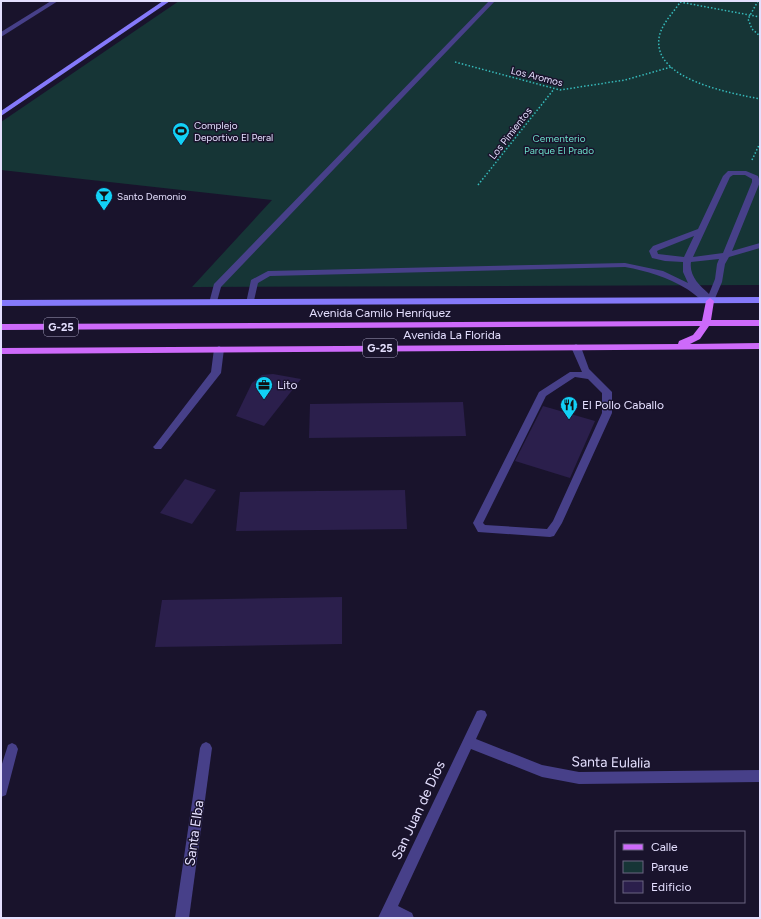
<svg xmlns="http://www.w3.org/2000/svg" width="761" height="919" viewBox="0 0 761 919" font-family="Figtree,sans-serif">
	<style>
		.green { fill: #163536 }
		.building { fill: #2b1f4c }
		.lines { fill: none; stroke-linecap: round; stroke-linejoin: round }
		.path { stroke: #36babb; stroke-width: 1.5; stroke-dasharray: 1.5 2; stroke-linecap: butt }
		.lane { fill: #474089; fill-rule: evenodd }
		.street { fill: #474089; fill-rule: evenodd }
		.secondary { fill: #8579fa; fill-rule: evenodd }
		.primary { fill: #cd6afa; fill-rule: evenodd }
		.labels { text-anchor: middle; stroke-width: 3; stroke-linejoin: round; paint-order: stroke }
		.far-street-label { font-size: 10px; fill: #e4dffe; stroke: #19132c }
		.far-poi-label { font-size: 10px; fill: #e4dffe; stroke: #19132c; text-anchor: start }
		.far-park-label { font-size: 10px; fill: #6bddc8; stroke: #19132c }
		.shield { fill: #19132c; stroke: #a7a2bf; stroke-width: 1 }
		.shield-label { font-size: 11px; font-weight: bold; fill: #e4dffe }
		.street-label { font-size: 12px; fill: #e4dffe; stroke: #19132c }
		.poi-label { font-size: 12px; fill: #e4dffe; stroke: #19132c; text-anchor: start }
		.near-street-label { font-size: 14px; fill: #e4dffe; stroke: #19132c }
	</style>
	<rect width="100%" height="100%" fill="#19132c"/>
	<polygon class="green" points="179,1 760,1 760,285 192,287 272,200 1,170 1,122"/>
	<g class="building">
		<polygon points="273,374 301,379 264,426 236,416 252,383 262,375"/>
		<polygon points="463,402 466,436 309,438 310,404"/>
		<polygon points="543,406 595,421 570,478 515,461"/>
		<polygon points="185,479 216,490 192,524 160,513"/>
		<polygon points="405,490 407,529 236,531 240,492"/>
		<polygon points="342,597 342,644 155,647 162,600"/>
	</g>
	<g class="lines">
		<g class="path">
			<path d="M681 1C674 12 661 24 659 38 653 80 731 93 760 99"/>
			<polyline points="758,1 748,19 752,29 760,36"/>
			<polyline points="680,2 760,17"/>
			<polyline points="455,62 560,90 625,80 671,67"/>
			<polyline points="752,160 760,143"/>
			<polyline points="478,185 554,89"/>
		</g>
		<g class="lane">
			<polygon points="489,1 495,1 221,287 216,305 210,305 209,303 214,284"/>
			<path d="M728 171H746L758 176 760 182 732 251 760 243V248L729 257 725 264 722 282 713 303C704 305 694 293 687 289 667 277 647 271 625 267L270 276 258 283 253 305H247L246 303 251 280 268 271 625 263 663 271 688 283 683 272V262L665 261 652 258 649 251 653 246 698 229 723 176ZM733 175H745L752 179V182L723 253 693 257 730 177ZM694 236 684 257 658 254 657 251 659 250ZM719 259 717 264 715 279 709 294C699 285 689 276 691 262Z"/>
			<path d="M576 344 581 347 589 369 612 392V413L562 523 554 536 550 537 478 532 473 523 539 392 570 372H582L571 347ZM575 377 588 379 602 393V413L553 521 547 529 485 525 483 523 546 396Z"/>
			<polygon points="219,346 224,349 221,373 161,449 155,449 153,447 155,445 211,372 214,349"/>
		</g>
		<g class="street">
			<polygon points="51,1 58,1 1,37 1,32"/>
			<polygon points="481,710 485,711 487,715 476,739 542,765 579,772 760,770 760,782 579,784 542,777 471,749 398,906 412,913 414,918 378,918 477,711"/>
			<polygon points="206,742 210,744 212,748 189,918 175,918 200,748 202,744"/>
			<polygon points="12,743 16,745 18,749 7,791 6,795 1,797 1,767 8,745"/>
		</g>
		<g class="secondary">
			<polygon points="163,1 170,1 1,116 1,111"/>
			<polygon points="760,297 760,303 1,306 1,300"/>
		</g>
		<polygon class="primary" points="710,298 714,301 711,320 760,320 760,326 709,326 700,339 690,344 760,343 760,349 1,354 1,348 678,344 679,341 693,335 700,326 1,330 1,324 702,321 706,301"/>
	</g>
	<defs>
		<symbol id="stadium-pin" viewBox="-11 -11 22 30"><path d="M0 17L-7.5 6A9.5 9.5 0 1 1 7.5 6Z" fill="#12d1f6" stroke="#19132c"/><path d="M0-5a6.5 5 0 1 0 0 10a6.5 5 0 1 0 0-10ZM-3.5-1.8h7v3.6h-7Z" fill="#111"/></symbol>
		<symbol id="bar-pin" viewBox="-11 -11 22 30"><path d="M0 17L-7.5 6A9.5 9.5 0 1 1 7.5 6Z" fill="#12d1f6" stroke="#19132c"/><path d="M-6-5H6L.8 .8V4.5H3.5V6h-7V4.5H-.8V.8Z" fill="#111"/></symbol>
		<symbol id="office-pin" viewBox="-11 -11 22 30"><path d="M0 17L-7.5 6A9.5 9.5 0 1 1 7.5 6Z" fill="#12d1f6" stroke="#19132c"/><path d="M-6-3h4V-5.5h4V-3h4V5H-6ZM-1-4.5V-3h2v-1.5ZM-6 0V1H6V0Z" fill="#111"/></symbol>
		<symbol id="restaurant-pin" viewBox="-11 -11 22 30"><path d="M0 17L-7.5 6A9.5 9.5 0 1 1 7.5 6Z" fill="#12d1f6" stroke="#19132c"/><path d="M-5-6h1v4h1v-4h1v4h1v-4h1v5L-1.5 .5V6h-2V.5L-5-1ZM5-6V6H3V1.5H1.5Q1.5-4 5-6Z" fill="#111"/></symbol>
	</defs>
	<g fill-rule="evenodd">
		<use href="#stadium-pin" x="171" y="121" width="20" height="27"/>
		<use href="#bar-pin" x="94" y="186" width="20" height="27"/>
		<use href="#office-pin" x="254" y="375" width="20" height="27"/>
		<use href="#restaurant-pin" x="559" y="395" width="20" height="27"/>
	</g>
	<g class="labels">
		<g class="far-street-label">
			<text transform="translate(537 76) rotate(14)" y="4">Los Aromos</text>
			<text transform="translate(510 133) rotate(-52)" y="4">Los Pimientos</text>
		</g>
		<g class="far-poi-label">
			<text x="194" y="129">Complejo<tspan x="194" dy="12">Deportivo El Peral</tspan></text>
			<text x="117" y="200">Santo Demonio</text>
		</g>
		<g class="far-park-label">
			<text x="559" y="142">Cementerio<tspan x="559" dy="12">Parque El Prado</tspan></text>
		</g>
		<g class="shield">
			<rect x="44" y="318" width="34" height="18" rx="3"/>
			<rect x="363" y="339" width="34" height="18" rx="3"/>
		</g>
		<g class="shield-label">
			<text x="61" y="331">G-25</text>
			<text x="380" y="352">G-25</text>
		</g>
		<g class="street-label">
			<text x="380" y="317">Avenida Camilo Henríquez</text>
			<text x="452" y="339">Avenida La Florida</text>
		</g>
		<g class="poi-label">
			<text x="277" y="389">Lito</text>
			<text x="582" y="409">El Pollo Caballo</text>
		</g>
		<g class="near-street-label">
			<text transform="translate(611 762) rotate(1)" y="5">Santa Eulalia</text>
			<text transform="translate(418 810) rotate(-65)" y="5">San Juan de Dios</text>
			<text transform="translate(194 833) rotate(-82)" y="5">Santa Elba</text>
		</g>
	</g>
	<rect width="761" height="919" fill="none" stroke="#e4dffe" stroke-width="4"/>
	<rect x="615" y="831" width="130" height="72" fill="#19132c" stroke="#6a6580"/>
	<rect x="623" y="844" width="20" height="6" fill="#cd6afa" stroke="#6a6580"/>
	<text x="651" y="851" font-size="12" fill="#e4dffe">Calle</text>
	<rect x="623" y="861" width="20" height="12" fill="#163536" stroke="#6a6580"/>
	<text x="651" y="871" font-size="12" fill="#e4dffe">Parque</text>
	<rect x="623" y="881" width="20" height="12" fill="#2b1f4c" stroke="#6a6580"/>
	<text x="651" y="891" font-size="12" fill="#e4dffe">Edificio</text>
</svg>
